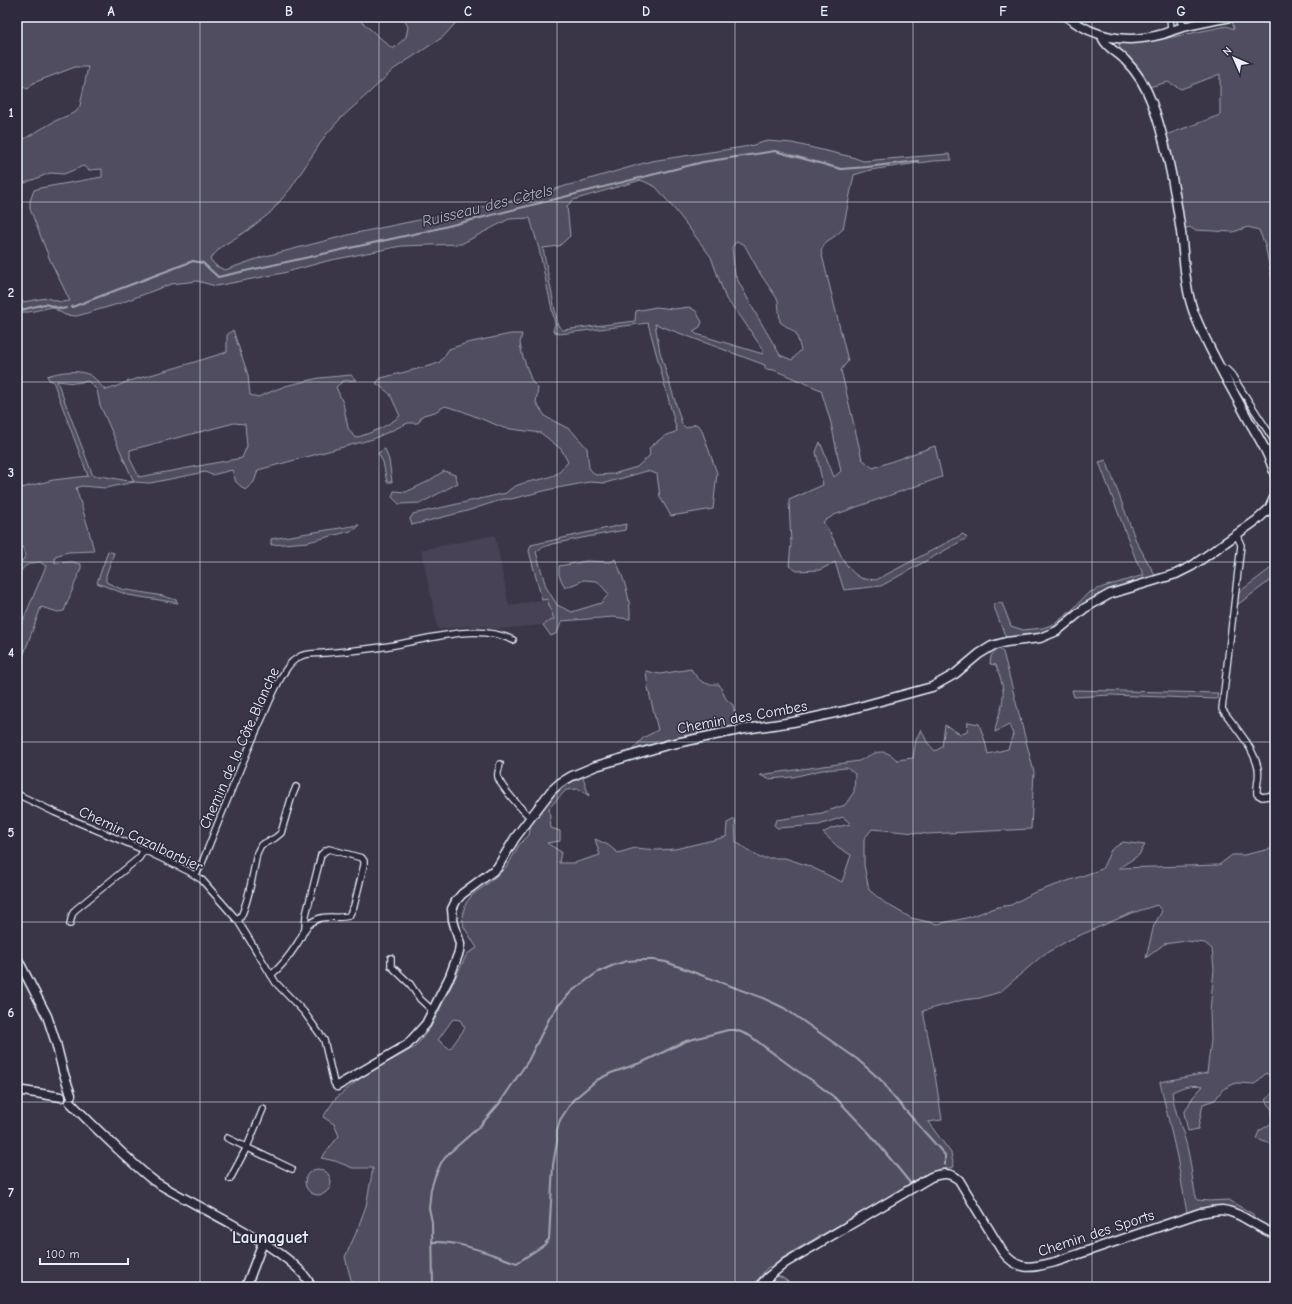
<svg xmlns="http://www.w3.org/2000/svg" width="1292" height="1304" viewBox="0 0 1292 1304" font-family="'Comic Neue',sans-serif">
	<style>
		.built { fill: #464354 }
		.green { fill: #504e5f; stroke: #9ca0ac; fill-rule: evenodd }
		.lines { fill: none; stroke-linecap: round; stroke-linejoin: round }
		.stream { stroke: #a2a6b1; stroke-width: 2 }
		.street-casing { stroke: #e8f1f8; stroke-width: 8 }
		.secondary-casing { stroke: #e8f1f8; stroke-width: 11 }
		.street { stroke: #2f2a3d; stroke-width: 5.5 }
		.secondary { stroke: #2f2a3d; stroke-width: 8 }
		.grid { fill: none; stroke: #e8f1f8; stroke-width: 1; stroke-opacity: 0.55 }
		.labels { text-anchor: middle; stroke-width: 3; stroke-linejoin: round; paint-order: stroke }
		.street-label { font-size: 15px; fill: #e8f1f8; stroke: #2f2a3d }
		.water-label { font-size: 16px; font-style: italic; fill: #aeb2bd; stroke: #2f2a3d }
		.quarter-label { font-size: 17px; font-weight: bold; fill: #e8f1f8; stroke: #2f2a3d }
		.neatline { fill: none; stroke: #e8f1f8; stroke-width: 1.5 }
		.grid-label { font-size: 13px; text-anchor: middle; font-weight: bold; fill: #e8f1f8 }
	</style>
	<rect width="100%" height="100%" fill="#3a3648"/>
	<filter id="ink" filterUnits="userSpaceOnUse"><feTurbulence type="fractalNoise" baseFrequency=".025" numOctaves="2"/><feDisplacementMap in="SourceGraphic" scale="8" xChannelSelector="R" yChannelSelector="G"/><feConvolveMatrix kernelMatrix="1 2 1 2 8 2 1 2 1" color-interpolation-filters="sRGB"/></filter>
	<g filter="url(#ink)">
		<polygon class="built" points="495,535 509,606 547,599 554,619 543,625 486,630 485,626 474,628 470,626 438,629 421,550"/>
		<g class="green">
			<path d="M17 17H356L393 49 406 37 408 27 403 17H461L443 37 394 69 372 90 340 119 325 136 291 188 270 213 248 230 221 247 210 259 216 266 225 270 262 257 356 233 521 199 651 161 750 146 767 141 792 143 852 157 863 161 949 154 952 160 932 161 870 170 854 175 843 229 835 236 826 242 821 251 848 361 841 370 862 459 873 468 935 446 942 477 834 515 823 522C837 539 840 567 861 578 865 580 872 579 876 580L963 534 967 538 881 586 844 590 835 562 820 570 797 571 789 566 791 544 789 500 823 485 816 452 820 442 834 477 841 471 831 423 821 390 774 370 765 369V365L655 324 660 352 682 424 686 428 696 424 701 428 717 473 713 509 671 516 660 497 657 474 647 471 605 483 589 482 552 489 511 499H504L467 511 412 525 410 519 413 514 506 493C518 479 542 483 558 473 562 470 565 465 568 462L561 449 541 433 504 428 462 411 445 406 435 412 423 415 418 423H408L373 439 258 470 254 482 245 490 236 482 232 470 212 475 205 472 150 483 134 482 106 488 81 486 76 488 88 527 94 551 68 552 55 556V563L72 562 81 564V568L64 611 58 612 41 607 18 670 17 669V635L46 566 40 562C24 564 21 567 17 583V569L26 555 17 536V489L53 480 88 476 53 381H50L47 376C59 372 81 368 93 377 98 381 100 386 106 390 114 388 121 384 129 381 162 372 195 362 227 352V335L233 330 248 375 250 395 258 397 285 386 319 378 351 375 356 380 343 381 336 387 343 403 348 428 355 438C371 433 386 427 400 416L390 394 376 383 381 378 433 365 440 362 449 349 467 343 511 334H522L520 343 522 354 532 382 538 388 536 403 546 417 571 430 587 448 589 468 595 475 613 474 637 467 650 455 649 448 663 437 677 431 648 323 559 334 553 331 555 324 539 249 530 218 509 219 461 244 401 246 327 261 283 273 216 286 197 281 171 284 118 304 77 316 65 315 52 307 29 312H17V303L46 298 61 302 70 301 50 260 30 209V201L34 190 40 188 102 177V169L89 170 83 166 64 174 50 173 17 186V143L55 121 76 112 80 106 88 67H75L33 83 28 89 17 85ZM641 180 656 187 680 216 711 257 726 299 741 317 763 350V354L696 334 693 331 700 327 702 322 696 311 689 307 674 309 656 307 636 311 635 321 563 330 558 326 543 248 559 246 570 236 567 206 573 200ZM736 242 744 244 761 275 778 300 780 322 796 333 801 350 792 360 780 355 756 314 735 275 732 247ZM57 381 75 383 88 381 97 390 100 405 134 482 101 476H93ZM234 423 245 424 247 446 242 458 139 477 130 459V450Z"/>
			<path d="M1232 21C1246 21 1263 19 1275 25V280L1272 279 1265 245 1259 230 1248 227 1233 232 1194 230 1190 227 1184 229 1177 182 1166 135 1220 115V74L1181 89 1168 82 1149 87 1132 62 1120 49 1119 44 1125 42H1147L1227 26 1234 29Z"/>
			<polygon points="385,449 389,460 392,482 387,482 383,462 378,453"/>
			<polygon points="1106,460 1136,541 1156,577 1114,589 1093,598 1059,624 1041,634 1006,638 993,604 1002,603 1011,626 1023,630 1043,628 1056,623 1073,609 1088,593 1103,587 1144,575 1136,560 1099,462"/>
			<polygon points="444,471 455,475 458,483 421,503 399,504 392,497 394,491 406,492 427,482"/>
			<path d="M626 524 625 530 592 536 552 544 541 548 536 552 546 587 557 605 572 612 601 603 609 594 597 581 584 580 565 588 559 575V566L586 561 611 562 615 559C624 579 631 598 630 619L613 617 562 621 557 633 551 636 543 625 554 619 547 599 542 600 529 551 531 545Z"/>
			<polygon points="359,525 357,528 351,531 308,542 271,545 271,539"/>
			<polygon points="108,551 114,553 106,575 106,582 121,589 163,596 176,600 178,603 128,595 97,583"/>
			<polygon points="1275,565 1275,577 1237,605 1238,593"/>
			<path d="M998 648 1003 652 1034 772 1031 829 927 834 872 829 864 839V865L869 890 885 903 911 918 938 924 966 918 998 907 1011 905 1033 893 1102 869 1111 850 1123 842 1145 845 1139 855 1119 868 1219 865 1232 855H1244L1275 848V1145L1256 1139 1259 1131 1272 1123V1110L1266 1100 1274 1091 1275 1079 1266 1073 1255 1084 1236 1083 1223 1089 1215 1100 1203 1104 1198 1129 1188 1131 1184 1113 1193 1097 1203 1086C1192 1084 1182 1087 1172 1092 1174 1112 1184 1131 1188 1151 1192 1168 1192 1183 1197 1200L1209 1201 1228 1200 1253 1214 1255 1219C1227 1204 1217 1207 1187 1213L1177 1157 1160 1082 1207 1073 1211 1040 1210 1011 1214 969 1212 949 1205 943 1186 941 1164 944 1146 958 1154 925 1162 911 1157 905 1129 914 1069 940 1043 955 1000 992 980 998 963 1000 923 1011 933 1062 942 1120 928 1122 951 1153 954 1167 934 1171 797 1249 767 1268 752 1287H353L345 1257 356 1233 366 1206 373 1168H353L335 1161 321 1158 339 1136 334 1124 323 1117 336 1098 362 1077 415 1047 431 1027 467 954 477 948 464 927 462 916 466 903 473 894 486 885 501 872 508 865 519 845 529 835 531 824 547 801 562 786 583 777 589 796 579 789 566 790 549 808 551 828 560 831V841L547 843 561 852 559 863H574L600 855 595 839 608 845 618 853 635 848 657 850 675 849 726 837 727 823 735 819 736 842 760 858H785L809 866 842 882 851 855 838 847 823 833 832 828 851 824 843 817 819 825 777 828 774 825 776 820 822 813 845 805 854 792 855 774 847 768 822 770 793 777 768 779 760 775 859 761C874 753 883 746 897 760L913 758 916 740 921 729 927 742 935 751 942 747 945 725 960 734 967 731 968 722 979 724 985 741 988 754 1008 749 1013 734 1009 725 995 732C996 720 1003 708 1003 696 1004 686 999 674 996 665L990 664 991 656ZM453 1019 460 1020 465 1028 450 1049 438 1040Z"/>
			<path d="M691 669C700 682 703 685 719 684L726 699 733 705 737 725 674 738 632 750 643 738 658 730 648 688 646 671 660 674Z"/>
			<polygon points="1072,690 1218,693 1217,699 1111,695 1074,697"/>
			<circle cx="318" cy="1182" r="13"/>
			<polygon points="777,1276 783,1278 795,1287 766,1287"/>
		</g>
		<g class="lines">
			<g class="stream">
				<polyline points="72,307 193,261 203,263 218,277 432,230 703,162 775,151 841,169 867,167 918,161"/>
				<polyline points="17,311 45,304 62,309 66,308"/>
				<path d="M432 1242C462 1241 489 1254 517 1263L544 1245 549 1239 553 1165 557 1142V1131L560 1120 573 1100 597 1080 611 1073 643 1062 686 1041 728 1030H736L750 1036 796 1070 813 1081 838 1100 870 1134 911 1184"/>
				<polyline points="433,1287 432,1222 429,1208 431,1189 435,1176 441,1163 448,1154 479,1127 499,1104 528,1061 550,1017 558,1006 572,991 598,972 614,965 627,961 640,960 653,960 666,962 763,998 784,1008 800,1019 857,1059 883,1082 891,1094 945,1155 945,1165"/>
			</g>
			<defs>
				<g id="street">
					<polyline points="1170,17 1171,31"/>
					<polyline points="1178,17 1184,27"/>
					<polyline points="1222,370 1226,369 1231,374 1275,442"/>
					<path d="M1237 536 1241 545 1222 709C1235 727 1253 746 1258 768 1260 777 1256 785 1257 794L1262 797 1275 795"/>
					<path d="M500 764C499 769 497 773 498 777 500 786 523 811 531 818"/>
					<polyline points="17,794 54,812 144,850 188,871 202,880 238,921 276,983 304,1012 324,1040 334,1083 337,1086"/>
					<path d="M195 875 200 868C219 820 238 772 259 725 268 706 275 685 287 668 290 663 295 659 301 656 308 653 317 654 325 653 350 651 375 649 400 644 435 637 478 624 513 640"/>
					<path d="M238 921C247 911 254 868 257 853L261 845 275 838 281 833 291 799 296 787"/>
					<polyline points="70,924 72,915 75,910 139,858 144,850"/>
					<polyline points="391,958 391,966 410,984 420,999 433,1011"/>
					<path d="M271 975C281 967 290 955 297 944 304 934 304 924 318 919 327 915 339 919 349 916L354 906 364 865V861L362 858 329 849 325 851 321 855 306 915 305 928"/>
					<polyline points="227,1138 292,1169"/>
					<polyline points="230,1179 247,1147 263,1109"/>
				</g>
				<g id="secondary">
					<path d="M1067 17C1097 39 1127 44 1163 34 1169 32 1176 29 1183 27 1199 23 1215 20 1231 17"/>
					<polyline points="1267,17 1275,19"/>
					<path d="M1104 36 1103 39C1108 49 1118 52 1125 60 1137 72 1146 87 1152 103 1167 144 1175 189 1181 232 1184 257 1185 290 1194 313 1208 349 1231 387 1249 421 1259 438 1270 456 1275 475"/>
					<polyline points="17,958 47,1016 56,1043 63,1071 71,1095"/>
					<polyline points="337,1086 407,1045 426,1024 450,976 459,952 460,944 453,920 452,909 456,901 462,894 497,868 515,838 551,791 560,783 572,776 596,766 667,745 739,730 793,722 844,711 932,687 955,674 979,654 992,646 1006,642 1040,638 1057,631 1085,608 1110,594 1176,574 1192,566 1257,520 1269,509 1275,496"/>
					<polyline points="17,1090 61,1097"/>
					<path d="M70 1102C86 1119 103 1135 120 1151 131 1161 142 1172 154 1181 189 1204 299 1251 311 1287"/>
					<polyline points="246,1287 263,1242"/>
					<path d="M759 1287 768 1277 785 1263 931 1177C942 1173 950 1172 959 1180L1002 1251C1018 1272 1031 1268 1055 1262L1200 1213C1207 1212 1215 1210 1222 1210 1242 1212 1257 1229 1275 1234"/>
				</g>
			</defs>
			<use href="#street" class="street-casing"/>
			<use href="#secondary" class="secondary-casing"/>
			<use href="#street" class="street"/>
			<use href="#secondary" class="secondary"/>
		</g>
	</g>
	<path class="grid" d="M200 17V1287M379 17V1287M557 17V1287M735 17V1287M913 17V1287M1092 17V1287M17 202H1275M17 382H1275M17 562H1275M17 742H1275M17 922H1275M17 1102H1275"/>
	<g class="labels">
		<g class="street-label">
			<text transform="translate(742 717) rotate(-10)" y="5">Chemin des Combes</text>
			<text transform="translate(239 748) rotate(-66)" y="5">Chemin de la Côte Blanche</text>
			<text transform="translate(141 839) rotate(25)" y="5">Chemin Cazalbarbier</text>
			<text transform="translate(1096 1233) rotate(-18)" y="5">Chemin des Sports</text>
		</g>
		<g class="water-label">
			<text transform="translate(487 205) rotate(-14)" y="6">Ruisseau des Cètels</text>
		</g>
		<g class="quarter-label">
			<text x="270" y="1243">Launaguet</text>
		</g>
	</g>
	<rect width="1292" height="1304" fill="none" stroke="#2f2a3d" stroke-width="44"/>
	<g transform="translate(1234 58) rotate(315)" stroke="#2f2a3d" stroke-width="3" paint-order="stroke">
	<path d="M0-3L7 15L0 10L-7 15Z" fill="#e8f1f8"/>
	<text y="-6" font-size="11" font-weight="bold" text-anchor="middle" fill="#e8f1f8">N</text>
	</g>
	<path d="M40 1258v6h88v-6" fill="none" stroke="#e8f1f8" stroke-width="2"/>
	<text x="46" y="1258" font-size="12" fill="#e8f1f8" stroke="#2f2a3d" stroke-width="3" paint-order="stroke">100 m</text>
	<rect x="22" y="22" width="1248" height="1260" class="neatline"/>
	<g class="grid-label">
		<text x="111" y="16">A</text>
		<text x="289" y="16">B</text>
		<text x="468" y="16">C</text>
		<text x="646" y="16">D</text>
		<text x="824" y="16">E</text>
		<text x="1003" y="16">F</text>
		<text x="1181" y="16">G</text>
		<text x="11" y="117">1</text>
		<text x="11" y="297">2</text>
		<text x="11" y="477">3</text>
		<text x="11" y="657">4</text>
		<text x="11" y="837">5</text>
		<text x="11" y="1017">6</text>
		<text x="11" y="1197">7</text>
	</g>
</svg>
